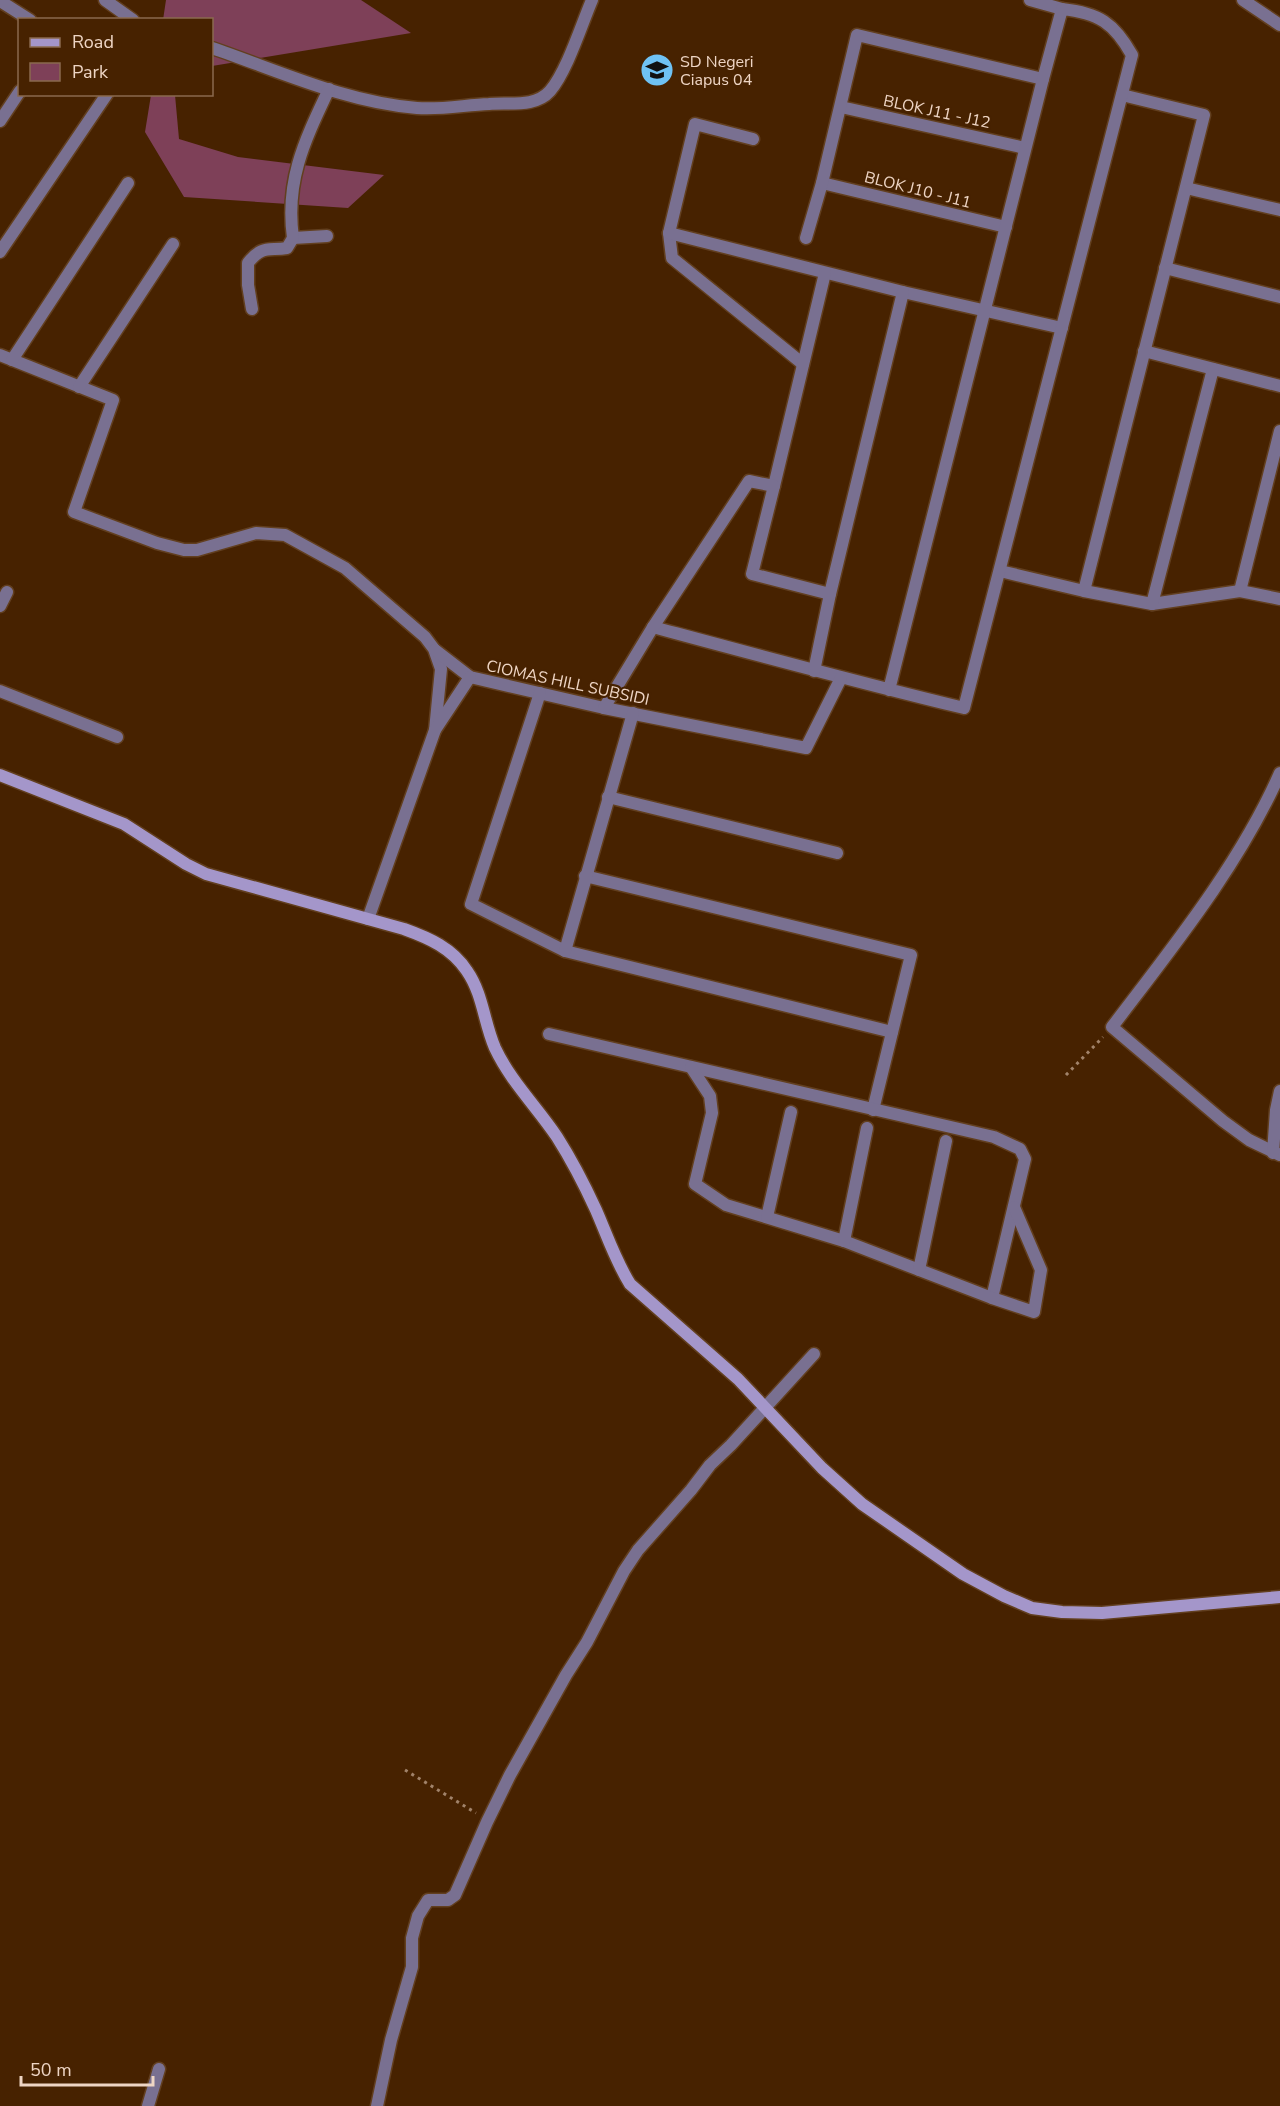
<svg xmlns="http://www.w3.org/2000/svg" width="1280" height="2106" viewBox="0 0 1280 2106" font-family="'Nunito Sans',sans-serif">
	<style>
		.green { fill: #7e4058 }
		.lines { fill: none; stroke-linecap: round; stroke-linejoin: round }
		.street-casing { stroke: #623f1f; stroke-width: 15 }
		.secondary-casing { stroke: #623f1f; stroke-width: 15 }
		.path { stroke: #a1836a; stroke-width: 3; stroke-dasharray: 3 4.5; stroke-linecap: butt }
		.street { stroke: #797091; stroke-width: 12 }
		.secondary { stroke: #a496ca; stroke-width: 12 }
		.labels { text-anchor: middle; stroke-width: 4.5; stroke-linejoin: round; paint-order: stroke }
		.poi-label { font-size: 16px; fill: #eed5c4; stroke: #472200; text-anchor: start }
		.street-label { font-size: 16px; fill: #eed5c4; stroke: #472200 }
	</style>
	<rect width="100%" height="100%" fill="#472200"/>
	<g class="green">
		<polygon points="166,0 361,0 411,33 212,66 212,20 163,20"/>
		<polygon points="151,95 175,95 179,139 238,157 384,175 348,208 184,197 145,132"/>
	</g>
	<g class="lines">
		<defs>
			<g id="street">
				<polyline points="105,0 133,20"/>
				<polyline points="1030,0 1062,9"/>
				<polyline points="1243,0 1280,25"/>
				<polyline points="0,1 30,20"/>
				<path d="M212 48C279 71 345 102 417 108 441 110 465 105 489 104 509 102 535 108 550 91 567 71 581 26 592 0"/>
				<polyline points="841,107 1025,148"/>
				<polyline points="0,121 20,91"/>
				<polyline points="753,139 695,124 669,233 672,258 803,364"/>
				<polyline points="822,183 1006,227"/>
				<polyline points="1186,188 1280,210"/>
				<polyline points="669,233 903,292 1062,328"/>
				<polyline points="293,238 327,236"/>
				<polyline points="806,238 822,183 857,35 1043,79"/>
				<polyline points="0,252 107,94"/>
				<polyline points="1165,268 1280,297"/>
				<path d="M252 309 248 285V263C262 245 268 251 287 248L293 238C285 180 305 140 329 89"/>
				<polyline points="1144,351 1280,386"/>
				<polyline points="0,355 113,400 74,512 157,543 184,550 197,550 256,533 285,535 345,568 425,637 434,649 441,669 435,730"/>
				<polyline points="12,360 128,183"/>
				<polyline points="79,387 173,244"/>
				<polyline points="774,486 825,273"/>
				<polyline points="1000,571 1084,591 1152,604 1240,591 1280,599"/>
				<polyline points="1084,591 1204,115 1122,95"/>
				<polyline points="1240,591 1280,431"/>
				<polyline points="1152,604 1213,369"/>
				<polyline points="0,606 7,592"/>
				<path d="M653 627C757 655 860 683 964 708L1132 55C1114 23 1099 13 1062 9L1043 79 889 690"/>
				<polyline points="435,650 470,677 604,708 806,748 841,678"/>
				<polyline points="814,671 830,594"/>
				<polyline points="0,691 117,737"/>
				<polyline points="540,693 471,904 565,951 892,1032"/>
				<polyline points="604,708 653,627 749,481 774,486 752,574 830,594 903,292"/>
				<path d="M1280 773C1240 864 1172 948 1112 1027L1223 1121 1249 1140 1280 1155"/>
				<polyline points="608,797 837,853"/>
				<polyline points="585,876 911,955 873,1110"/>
				<polyline points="368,919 435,730 470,677"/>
				<polyline points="565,951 633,713"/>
				<polyline points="549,1034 994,1137 1020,1149 1025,1159 992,1298"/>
				<polyline points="691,1067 710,1096 712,1113 695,1184 726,1205 844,1241 992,1298 1034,1312 1041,1270 1014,1207"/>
				<polyline points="1273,1153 1276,1110 1280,1091"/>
				<polyline points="767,1217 791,1112"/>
				<polyline points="844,1241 867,1128"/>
				<polyline points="919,1270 946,1141"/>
				<polyline points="148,2106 159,2069"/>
				<polyline points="377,2106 391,2040 412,1967 412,1938 418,1916 428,1900 448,1900 455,1895 487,1822 510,1775 566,1675 587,1642 624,1571 638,1550 691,1490 710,1465 731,1445 814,1354"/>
			</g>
			<path id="secondary" d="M0 775 124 824 186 864 206 874 404 929C429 938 452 948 467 971 483 994 484 1023 495 1048 511 1082 537 1107 557 1137 571 1159 585 1186 596 1210 607 1235 615 1260 630 1284L738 1379 822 1468 862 1504 963 1574 1004 1596 1032 1608 1062 1612 1102 1613 1280 1597"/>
		</defs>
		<use href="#street" class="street-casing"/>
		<use href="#secondary" class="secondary-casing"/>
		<g class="path">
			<polyline points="1066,1075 1103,1037"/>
			<polyline points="405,1770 476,1813"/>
		</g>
		<use href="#street" class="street"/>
		<use href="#secondary" class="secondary"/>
	</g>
	<defs>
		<symbol id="school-disc" viewBox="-11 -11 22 22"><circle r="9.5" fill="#6fc2f4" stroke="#472200"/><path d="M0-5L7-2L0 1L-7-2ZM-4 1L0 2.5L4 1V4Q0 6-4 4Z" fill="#111"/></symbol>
	</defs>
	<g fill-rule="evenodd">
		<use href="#school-disc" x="638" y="51" width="38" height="38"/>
	</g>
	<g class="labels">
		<g class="poi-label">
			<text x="680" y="67">SD Negeri<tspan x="680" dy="18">Ciapus 04</tspan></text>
		</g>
		<g class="street-label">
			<text transform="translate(937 111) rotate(12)" y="6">BLOK J11 - J12</text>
			<text transform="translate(918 189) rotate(14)" y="6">BLOK J10 - J11</text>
			<text transform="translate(568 682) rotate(12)" y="6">CIOMAS HILL SUBSIDI</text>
		</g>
	</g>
	<rect x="18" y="18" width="195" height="78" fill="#472200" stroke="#8a6a4e" stroke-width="1.5"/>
	<rect x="30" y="38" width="30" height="9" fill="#a496ca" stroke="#8a6a4e" stroke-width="1.5"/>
	<text x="72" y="48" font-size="18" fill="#eed5c4">Road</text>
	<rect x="30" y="63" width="30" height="18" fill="#7e4058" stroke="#8a6a4e" stroke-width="1.5"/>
	<text x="72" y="78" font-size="18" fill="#eed5c4">Park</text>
	<path d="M21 2076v9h132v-9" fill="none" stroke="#eed5c4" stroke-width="3"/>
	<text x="30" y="2076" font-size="18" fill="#eed5c4" stroke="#472200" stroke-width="4.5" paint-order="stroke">50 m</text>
</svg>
